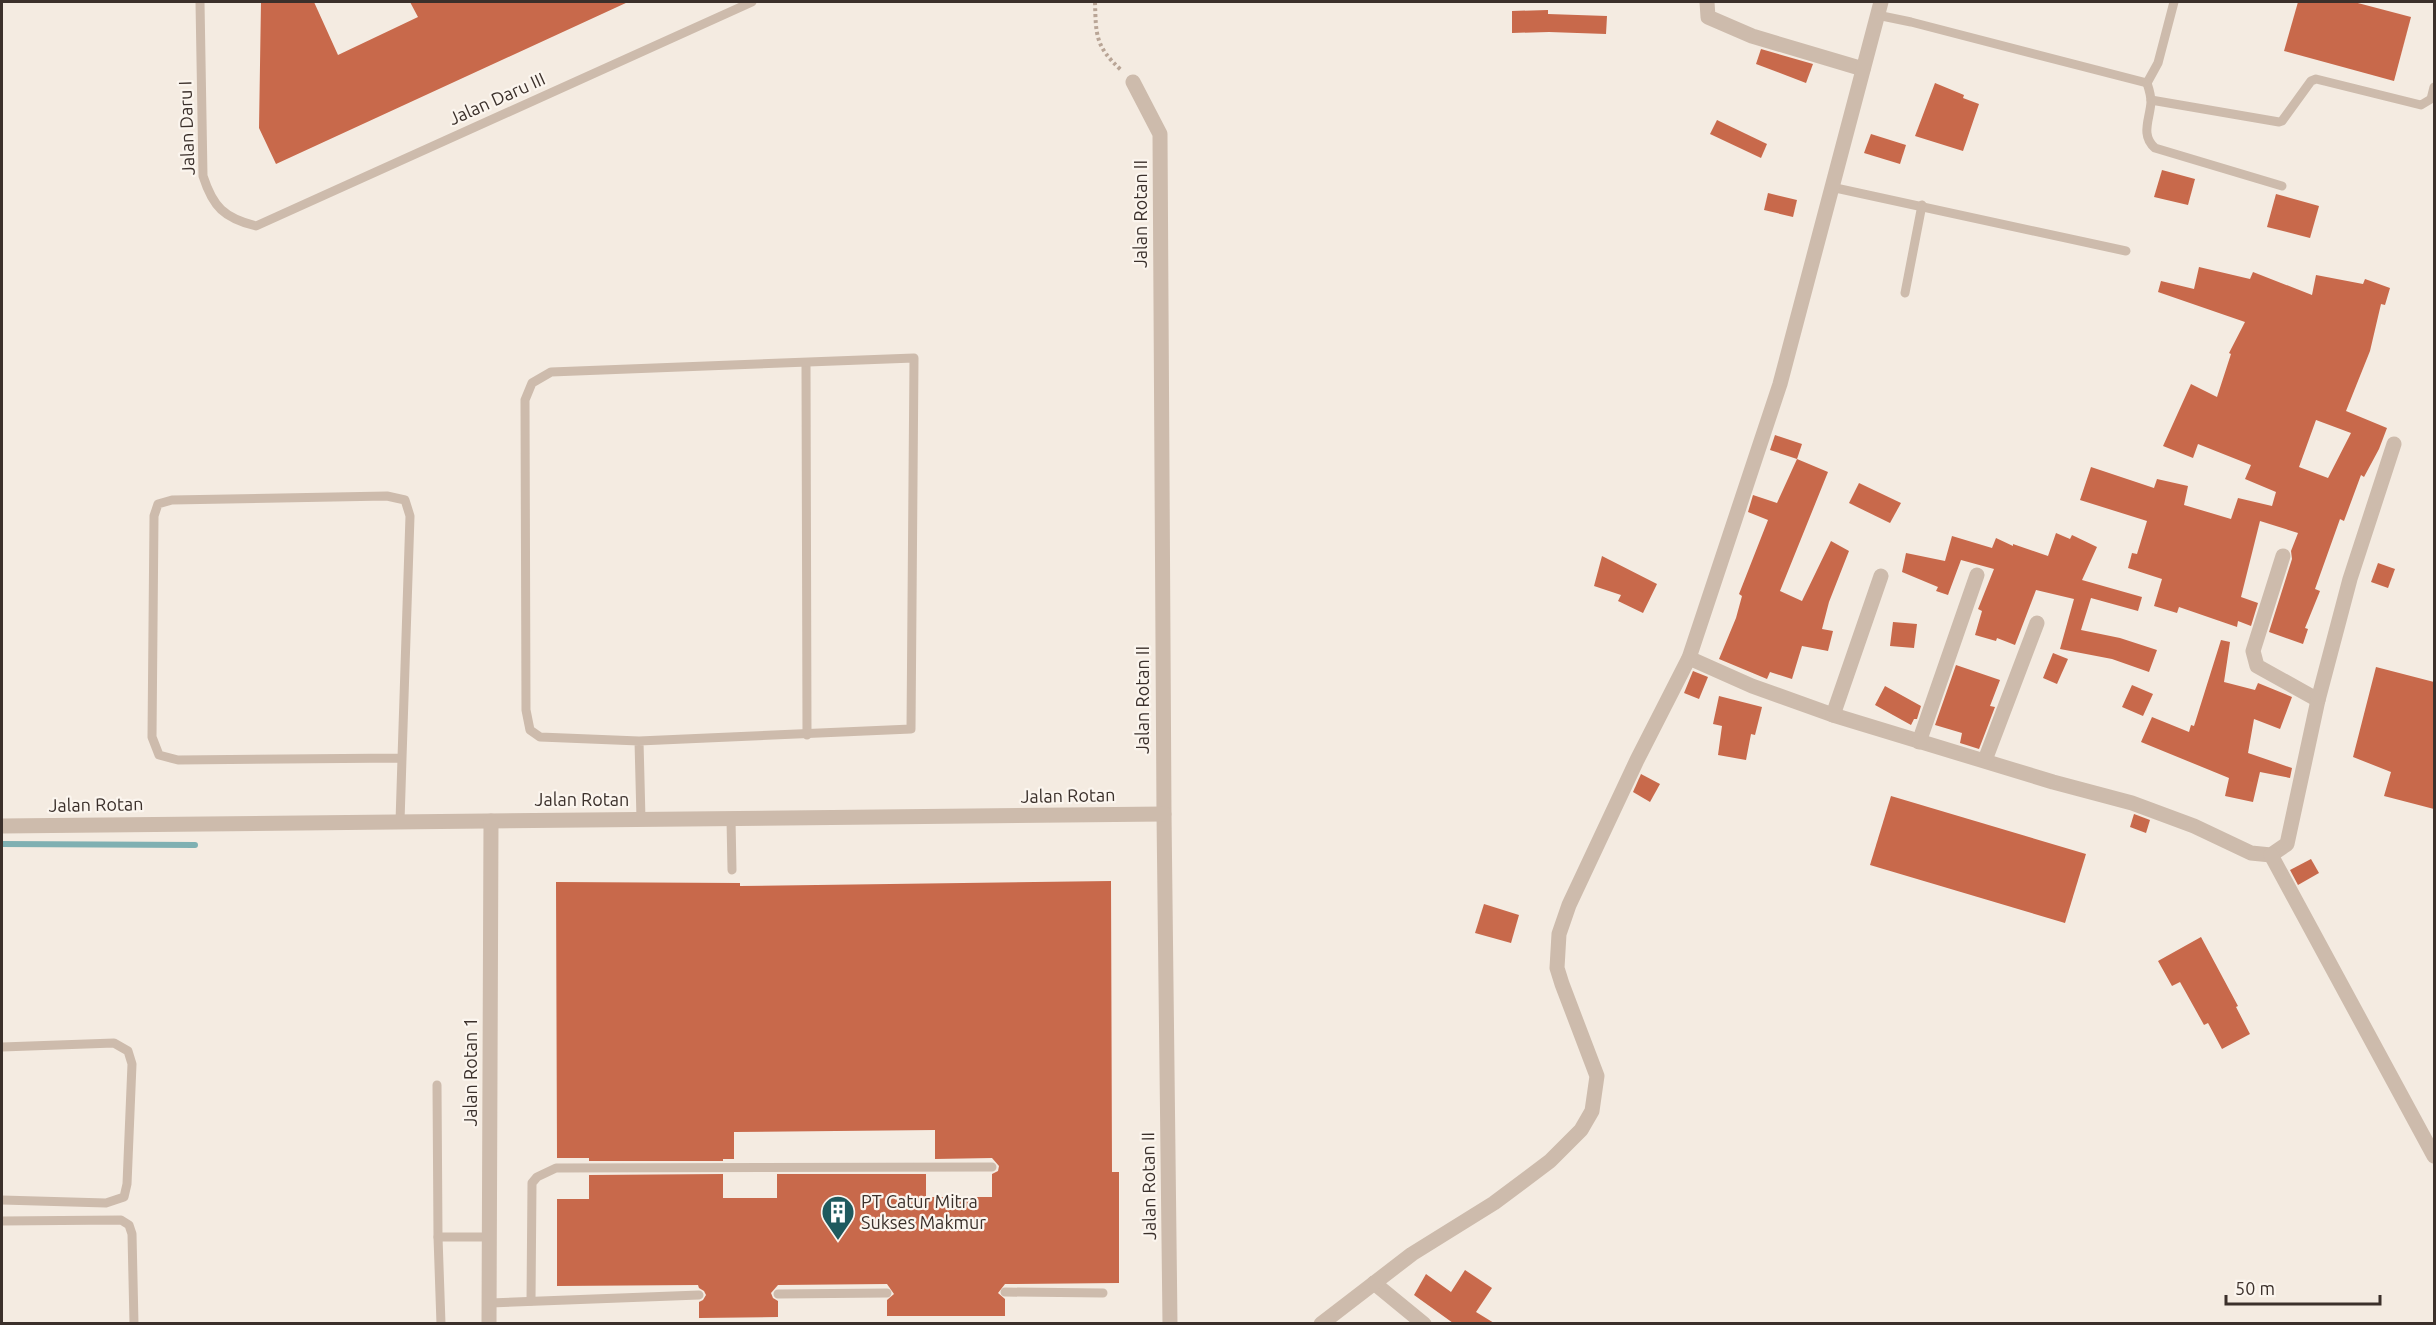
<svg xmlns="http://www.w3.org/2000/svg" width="2436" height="1325" viewBox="0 0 2436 1325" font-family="Ubuntu,sans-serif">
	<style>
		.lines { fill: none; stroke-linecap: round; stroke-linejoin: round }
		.stream { stroke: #7fb0b2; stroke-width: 6 }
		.building { fill: #c8694b; fill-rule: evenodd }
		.path { stroke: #b9a596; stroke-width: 4; stroke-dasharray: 3 3; stroke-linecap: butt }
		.lane { stroke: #cdbbac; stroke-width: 9 }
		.street { stroke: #cdbbac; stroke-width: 15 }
		.labels { text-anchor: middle; stroke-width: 4.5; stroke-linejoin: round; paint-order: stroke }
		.street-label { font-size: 18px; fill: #3b302b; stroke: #fbf5ee }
		.poi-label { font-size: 18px; fill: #3b302b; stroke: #fbf5ee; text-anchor: start }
	</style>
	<rect width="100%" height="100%" fill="#f4ebe1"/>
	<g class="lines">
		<polyline class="stream" points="2,844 195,845"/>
	</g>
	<g class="building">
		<polygon points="261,2 314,2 338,55 418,17 410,2 628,2 276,164 259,128"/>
		<polygon points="2298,2 2354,2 2411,17 2394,81 2284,51"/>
		<polygon points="1548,10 1548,14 1607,16 1606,34 1549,32 1512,33 1512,11"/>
		<polygon points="1761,49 1813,64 1806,83 1756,64"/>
		<polygon points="1935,83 1964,95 1963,98 1979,104 1963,151 1915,136"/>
		<polygon points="1717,120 1767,144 1761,158 1710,134"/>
		<polygon points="1871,134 1906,145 1900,164 1864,153"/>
		<polygon points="2162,170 2195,179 2188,205 2154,197"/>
		<polygon points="1768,193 1797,200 1793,217 1764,210"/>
		<polygon points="2276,194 2319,206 2310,238 2267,227"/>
		<path d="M2199 267 2250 279 2253 272 2312 295 2316 275 2363 284 2365 279 2390 288 2385 305 2381 304 2370 351 2346 411 2387 428 2379 449 2364 477 2361 475 2344 521 2340 519 2315 589 2320 591 2305 628 2308 629 2303 644 2269 632 2292 559 2291 551 2298 533 2260 521 2241 597 2258 603 2251 626 2238 621 2237 627 2179 607 2177 613 2154 606 2162 579 2128 568 2132 553 2137 554 2147 521 2080 500 2091 467 2154 488 2157 479 2188 486 2184 505 2231 519 2238 498 2272 506 2276 492 2245 479 2251 465 2198 444 2193 458 2163 446 2191 384 2217 397 2231 354 2229 353 2245 322 2158 292 2161 281 2194 289ZM2316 420 2351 433 2328 478 2299 467Z"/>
		<polygon points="1775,435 1802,444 1797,459 1828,472 1780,591 1802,601 1831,541 1849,551 1829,602 1822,629 1833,631 1828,651 1802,646 1792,679 1770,672 1767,679 1719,659 1736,618 1742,596 1739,594 1768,520 1748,512 1753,495 1777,503 1797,459 1770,450"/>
		<polygon points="1859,483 1901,503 1890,523 1849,503"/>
		<polygon points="2056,533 2070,539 2072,535 2097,547 2082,580 2142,597 2138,611 2091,598 2081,630 2120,638 2157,650 2149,672 2112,659 2060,649 2074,599 2036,590 2015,645 1997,638 1996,641 1975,635 1982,611 1978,609 1994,569 1961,560 1948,595 1936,591 1938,587 1902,572 1906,553 1945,561 1952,536 1992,548 1996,538 2013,546 2013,544 2048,556"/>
		<polygon points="1602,556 1657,584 1643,613 1618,601 1621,595 1594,586"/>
		<polygon points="2378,563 2395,569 2388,588 2371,582"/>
		<polygon points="1893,622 1917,624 1914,648 1890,646"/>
		<polygon points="2221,640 2230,642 2224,682 2255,690 2258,683 2292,697 2280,729 2254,719 2248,753 2292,768 2290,778 2260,772 2253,802 2225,796 2229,778 2141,742 2152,717 2189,732 2191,725 2194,726"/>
		<polygon points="2053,653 2068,659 2057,684 2043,678"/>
		<polygon points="1956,665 2000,680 1990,706 1995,707 1979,749 1960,743 1962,733 1935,725"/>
		<polygon points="2376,667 2434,682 2434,809 2384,796 2391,772 2353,757"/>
		<polygon points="1693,671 1708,677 1699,699 1684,693"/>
		<polygon points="2132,685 2153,694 2143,716 2122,707"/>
		<polygon points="1885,686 1921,706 1917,719 1914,719 1911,725 1875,705"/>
		<polygon points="1719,696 1762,707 1755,735 1751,734 1746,760 1718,755 1722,726 1713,724"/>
		<polygon points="1641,774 1660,784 1650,802 1633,792"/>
		<polygon points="1891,796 2086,854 2065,923 1870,865"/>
		<polygon points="2134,814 2150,820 2146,833 2130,827"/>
		<polygon points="2311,859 2319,873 2298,885 2290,870"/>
		<polygon points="1111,881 1112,1172 1119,1172 1119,1283 1005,1284 998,1293 1005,1299 1005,1316 887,1316 887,1300 894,1294 887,1284 778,1285 771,1293 773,1298 778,1301 778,1317 699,1318 699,1302 703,1300 706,1295 704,1291 699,1288 698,1285 557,1286 557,1199 589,1199 589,1175 723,1174 723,1198 777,1198 777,1174 926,1174 926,1197 992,1197 992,1174 998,1171 999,1166 992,1158 935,1159 935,1130 734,1132 734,1159 723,1159 723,1161 589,1161 589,1158 557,1158 556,882 740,883 740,886"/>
		<polygon points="1484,904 1519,915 1511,943 1475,933"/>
		<polygon points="2201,937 2238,1006 2236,1007 2250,1034 2222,1049 2208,1023 2204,1025 2180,982 2172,986 2158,961"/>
		<polygon points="1465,1270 1492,1288 1476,1312 1494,1323 1453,1323 1414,1295 1426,1274 1451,1292"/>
	</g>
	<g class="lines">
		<path class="path" d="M1095 2C1096 35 1095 46 1121 70"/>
		<g class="lane">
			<path d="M200 2 203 176C213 207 224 218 256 226L752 2"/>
			<polyline points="1877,15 1911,22 2147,83 2158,63 2174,2"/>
			<path d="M2147 83C2149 89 2151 96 2151 102 2150 119 2140 135 2155 148L2282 186"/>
			<polyline points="2151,100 2279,122 2282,121 2311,81 2316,79 2421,105 2431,99 2434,87"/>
			<polyline points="1831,187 2126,251"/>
			<polyline points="1905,293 1922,205"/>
			<polyline points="806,364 807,735"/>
			<polyline points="639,741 911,729 914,358 551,372 532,383 525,400 526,710 530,730 540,737 639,741 641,819"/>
			<polyline points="731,819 732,870"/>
			<polyline points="400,822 402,758 178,760 159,755 152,737 154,516 158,504 172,500 387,496 405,500 410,516 402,758"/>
			<polyline points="2,1047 114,1043 128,1051 132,1064 127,1184 124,1197 106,1203 2,1200"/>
			<polyline points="437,1085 438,1237"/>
			<polyline points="2,1221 121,1220 129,1225 132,1234 134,1324"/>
			<polyline points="1005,1292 1103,1293"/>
			<polyline points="778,1294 887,1293"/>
			<polyline points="531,1301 532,1183 537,1177 556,1168 992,1167"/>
			<polyline points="490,1303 699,1295"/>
			<polyline points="441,1324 438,1237 490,1237"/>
		</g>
		<g class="street">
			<polyline points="1707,2 1708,17 1752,36 1863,69"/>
			<polyline points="1133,82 1160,134 1164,814 1170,1324"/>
			<polyline points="2283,556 2253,651 2257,666 2318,700"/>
			<polyline points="1689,658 1752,686 1833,715 2053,782 2132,803 2194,826 2251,853 2271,855 2287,844 2318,700 2350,579 2394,444"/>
			<polyline points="1833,715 1881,576"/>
			<polyline points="1919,742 1977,575"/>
			<polyline points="1985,760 2037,623"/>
			<polyline points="2,826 1164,814"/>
			<polyline points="2271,855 2434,1156"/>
			<polyline points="1374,1283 1424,1324"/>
			<polyline points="489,1324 491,821"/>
			<polyline points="1321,1324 1412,1254 1494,1203 1550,1161 1581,1130 1592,1111 1597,1076 1562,984 1557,968 1559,934 1569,905 1637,760 1689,658 1780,384 1881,2"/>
		</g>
	</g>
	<defs>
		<symbol id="building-pin" viewBox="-11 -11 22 30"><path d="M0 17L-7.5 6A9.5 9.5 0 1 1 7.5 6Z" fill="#1f5a5e" stroke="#fbf5ee"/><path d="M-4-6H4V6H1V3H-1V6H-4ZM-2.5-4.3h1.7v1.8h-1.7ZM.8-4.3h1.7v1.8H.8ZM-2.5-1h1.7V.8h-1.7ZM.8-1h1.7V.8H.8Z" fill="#fff"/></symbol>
	</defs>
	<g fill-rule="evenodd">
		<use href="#building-pin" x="819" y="1193" width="38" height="52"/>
	</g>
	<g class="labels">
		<g class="street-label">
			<text transform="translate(497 99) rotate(-24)" y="6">Jalan Daru III</text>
			<text transform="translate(187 128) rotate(-92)" y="6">Jalan Daru I</text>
			<text transform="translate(1141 214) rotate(-90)" y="6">Jalan Rotan II</text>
			<text transform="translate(1143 700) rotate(-90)" y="6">Jalan Rotan II</text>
			<text transform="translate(1068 796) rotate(-1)" y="6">Jalan Rotan</text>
			<text x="582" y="806">Jalan Rotan</text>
			<text transform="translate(96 805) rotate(-1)" y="6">Jalan Rotan</text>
			<text transform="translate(471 1072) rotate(-90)" y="6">Jalan Rotan 1</text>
			<text transform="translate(1149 1186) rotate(-91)" y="6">Jalan Rotan II</text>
		</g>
		<g class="poi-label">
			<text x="861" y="1208">PT Catur Mitra<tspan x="861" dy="21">Sukses Makmur</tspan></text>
		</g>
	</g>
	<rect width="2436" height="1325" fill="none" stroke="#3b302b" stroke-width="6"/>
	<path d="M2226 1295v9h154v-9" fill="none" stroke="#3b302b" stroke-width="3"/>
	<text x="2235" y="1295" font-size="18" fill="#3b302b" stroke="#fbf5ee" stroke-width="4.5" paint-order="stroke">50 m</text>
</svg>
